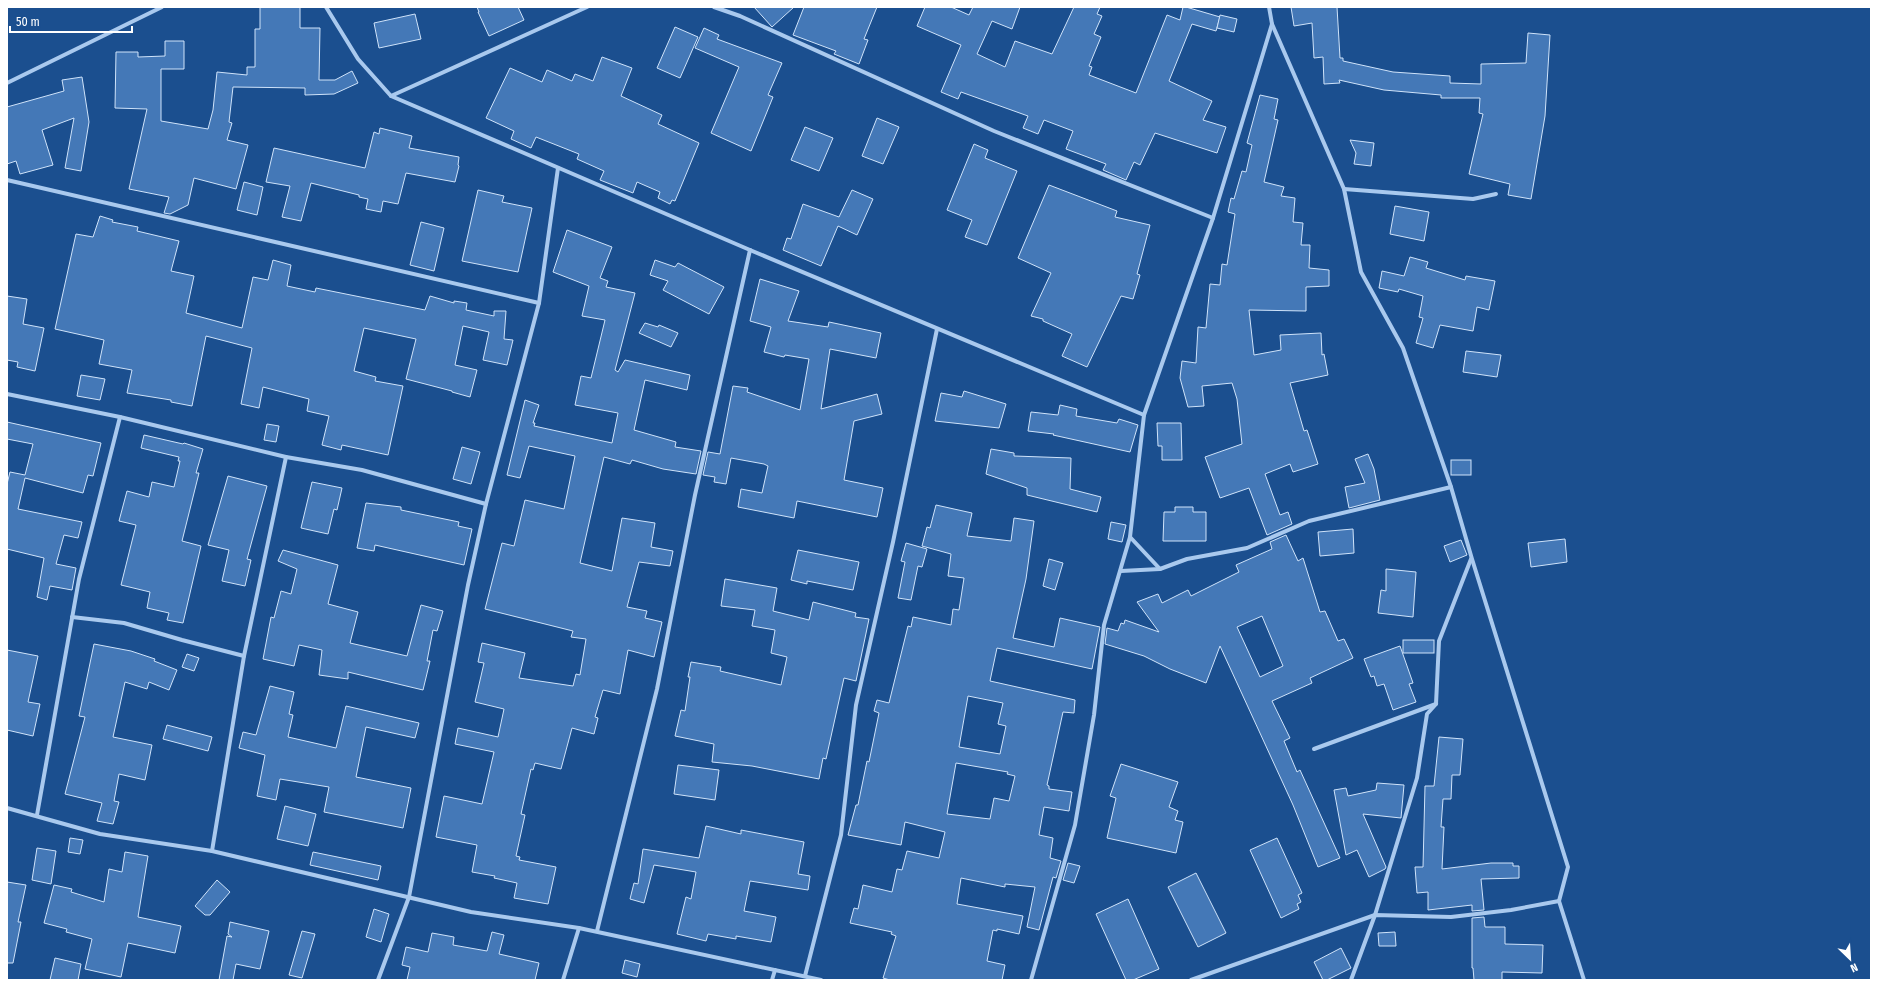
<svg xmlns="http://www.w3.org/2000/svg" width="1878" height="987" viewBox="0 0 1878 987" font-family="'Fira Sans Condensed',sans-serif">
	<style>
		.building { fill: #4478b7; stroke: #cfe3fa; fill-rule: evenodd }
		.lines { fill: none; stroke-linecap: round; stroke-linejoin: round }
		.minor { stroke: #a9c9ee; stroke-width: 4 }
	</style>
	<rect width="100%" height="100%" fill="#1b4f8f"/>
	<g class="building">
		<polygon points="260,7 300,7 300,28 320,28 319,80 335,80 352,71 358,83 334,94 305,95 305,88 233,87 229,122 232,123 227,140 248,145 236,189 194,178 188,205 170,214 164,213 169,197 129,189 147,109 115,108 116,52 138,52 138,57 165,56 165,41 184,41 184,69 161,69 161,121 208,129 213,110 217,72 247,75 247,67 255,67 255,29 260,29"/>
		<polygon points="477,7 518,7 524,20 489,36 478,12 479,12"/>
		<polygon points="754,7 794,7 772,27"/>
		<polygon points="804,7 877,7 864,39 868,40 859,64 834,54 836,51 793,35"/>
		<polygon points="925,7 951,7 969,15 973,7 1020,7 1012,29 992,21 977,54 1005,67 1015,41 1052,54 1074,7 1100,7 1097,14 1102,16 1094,34 1101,37 1089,66 1092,67 1089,75 1136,93 1167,15 1180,20 1183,7 1186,7 1220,17 1216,31 1192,24 1169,81 1212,101 1203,120 1226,127 1217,153 1155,133 1140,165 1134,162 1126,180 1103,170 1106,164 1066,149 1073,131 1044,120 1038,134 1023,128 1028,116 961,92 958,99 941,92 961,45 917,26"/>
		<polygon points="1291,7 1337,7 1340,58 1343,58 1343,61 1393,72 1450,76 1450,83 1481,84 1481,64 1526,63 1528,33 1550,35 1545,116 1531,199 1508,195 1510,184 1469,174 1483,114 1479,113 1480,98 1441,98 1441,95 1384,90 1339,80 1340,83 1324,84 1323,57 1314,58 1312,23 1294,26"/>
		<polygon points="415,14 421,39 379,48 374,23"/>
		<polygon points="1220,15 1237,19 1234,32 1217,28"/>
		<polygon points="675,27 698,37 680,78 657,68"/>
		<polygon points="704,28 719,35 717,39 782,63 768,95 773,97 751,151 711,133 739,67 695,48"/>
		<polygon points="602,57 632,68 621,96 662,115 658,124 699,143 675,201 672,200 670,204 658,198 660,192 637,182 633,193 600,180 604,171 577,159 579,154 536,137 531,148 511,139 514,131 486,118 510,68 542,82 547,70 572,81 575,74 593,81"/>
		<polygon points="82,77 89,122 81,171 65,168 74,118 42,130 53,165 20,174 16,161 7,164 7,107 64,91 62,80"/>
		<polygon points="1260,95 1278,99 1274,119 1278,120 1264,182 1284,187 1281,196 1295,198 1293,222 1303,223 1301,245 1310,245 1309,268 1329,270 1329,286 1306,287 1306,311 1249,310 1254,355 1281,350 1280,335 1321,333 1322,355 1324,354 1328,375 1290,383 1304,431 1307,430 1318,464 1293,472 1290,464 1265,474 1280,515 1288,512 1292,524 1267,535 1249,488 1220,498 1205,457 1242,444 1237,399 1232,383 1202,386 1204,406 1188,407 1180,378 1182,361 1196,363 1198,327 1206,328 1210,284 1220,285 1222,264 1227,265 1235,214 1228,212 1231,198 1234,199 1242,171 1246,172 1252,145 1247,143"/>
		<polygon points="877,118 899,127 883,164 862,156"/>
		<polygon points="805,127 833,138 819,171 791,160"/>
		<polygon points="380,128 412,136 409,148 459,157 458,165 459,166 455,182 406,173 398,204 383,201 381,212 366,209 368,199 359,197 359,195 311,183 301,221 282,217 290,186 266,182 274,148 365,168 374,132 379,134"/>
		<polygon points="1350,140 1374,143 1371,166 1354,164 1356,153"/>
		<polygon points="974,144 988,150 985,158 1017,171 987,245 965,237 972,220 947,210"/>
		<polygon points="244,182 263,187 257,215 237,210"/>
		<polygon points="1049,185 1117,211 1115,217 1150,225 1137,274 1140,275 1133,299 1121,296 1087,367 1062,356 1072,334 1043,321 1043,319 1031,316 1051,273 1018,258"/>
		<polygon points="478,190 504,196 502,202 532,208 518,272 462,261"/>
		<polygon points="852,190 873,199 857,235 838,226 821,266 783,250 787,238 791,239 803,204 839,217"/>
		<polygon points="1395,206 1429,212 1424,241 1390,234"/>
		<polygon points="100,216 113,220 112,222 138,227 137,231 179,241 171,271 194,276 186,313 242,328 253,277 268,280 273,260 291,265 287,286 315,292 316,288 425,310 430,296 454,303 454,301 467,303 466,310 494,316 494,311 506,311 504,339 513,340 507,365 483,360 489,332 463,326 455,365 477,370 470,397 452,392 452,391 406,379 416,339 364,328 354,371 376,377 375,381 403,386 388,455 342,445 341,450 322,445 329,416 307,411 309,399 263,387 259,408 241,404 252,348 206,336 192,406 171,402 171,400 127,393 132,370 99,364 104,340 55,329 76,234 93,237"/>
		<polygon points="421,222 444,228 434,271 410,265"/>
		<polygon points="567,230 612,247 600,278 608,281 606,287 635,293 615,370 618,372 625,360 690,375 687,390 645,380 634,430 676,442 675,447 701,451 696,474 663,469 632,460 630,464 604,457 580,563 612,571 622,518 655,523 651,547 673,551 670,566 639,562 627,607 647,611 645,618 662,622 654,657 628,650 620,694 603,690 595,717 598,718 594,734 572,728 561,769 535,763 533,770 531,769 521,814 525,815 516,856 520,857 519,860 556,867 548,904 514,898 517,883 494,878 495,876 472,872 477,845 436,837 444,796 482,804 494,752 455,744 458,728 498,737 504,709 475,702 484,663 478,662 482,643 525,653 519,678 573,686 576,674 580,675 586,639 571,637 573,631 485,609 502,543 514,546 525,500 564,509 575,456 529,446 520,478 507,475 525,400 539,405 533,423 535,423 534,426 612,443 618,413 575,405 581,376 591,378 605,320 582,316 589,286 553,272"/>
		<polygon points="1410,257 1428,262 1426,268 1465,280 1466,276 1495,281 1489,310 1477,307 1473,331 1440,325 1433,348 1416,343 1423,318 1419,317 1423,296 1399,289 1398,292 1379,288 1382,271 1404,276"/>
		<polygon points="655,260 675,267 678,263 724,287 709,314 663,290 668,281 650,275"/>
		<polygon points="760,279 799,291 788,321 828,327 829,322 881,333 876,358 830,349 821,409 877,394 882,414 854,421 844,480 883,488 877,517 797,501 794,518 738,507 741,489 762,493 768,466 764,464 731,458 726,484 714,482 715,477 703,475 708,452 720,454 733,386 748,388 747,392 800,410 809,359 785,355 784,357 764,352 771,327 750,321"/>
		<polygon points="7,296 27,299 23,324 44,328 35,371 17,367 18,362 7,360"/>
		<polygon points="645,323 658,327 659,325 678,333 671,347 639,333"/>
		<polygon points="1466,351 1501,355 1497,377 1463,372"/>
		<polygon points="81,375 105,379 100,400 77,396"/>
		<polygon points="964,391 1006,404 999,428 935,421 941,393 962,397"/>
		<polygon points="1060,405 1077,409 1076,416 1117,423 1119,419 1138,425 1130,452 1053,435 1054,434 1028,431 1031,412 1058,415"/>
		<polygon points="7,422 101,443 93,476 88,475 83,493 25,478 18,509 82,522 78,538 64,535 56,564 76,568 72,590 50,586 47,600 37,597 44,558 7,549 7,484 10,472 25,475 33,444 7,439"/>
		<polygon points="1157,423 1181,423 1182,460 1162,460 1162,446 1158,446"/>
		<polygon points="267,424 279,426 276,442 264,440"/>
		<polygon points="144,435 183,444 184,443 203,449 196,473 199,473 182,541 201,546 183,623 167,620 169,613 147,608 150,592 121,585 136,525 119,521 127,491 149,497 152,482 174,487 180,461 178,461 179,457 141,448"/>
		<polygon points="462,447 480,452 471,484 453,479"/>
		<polygon points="991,449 1014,453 1014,456 1071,458 1070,489 1101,497 1097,512 1027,495 1027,488 986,474"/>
		<polygon points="1368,454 1374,469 1380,500 1349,508 1345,487 1365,483 1355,459"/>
		<rect x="1451" y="460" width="20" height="15"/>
		<polygon points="228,476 267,486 247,559 251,560 245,586 222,581 229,550 208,545"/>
		<polygon points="312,482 342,488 337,510 334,509 328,534 301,528"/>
		<polygon points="366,503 401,507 401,510 459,522 458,526 472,529 464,565 375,545 374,551 357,548"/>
		<path d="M936 505 972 513 967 536 1011 541 1014 518 1034 521 1026 579 1013 638 1054 647 1060 618 1100 627 1092 669 997 648 990 681 1075 700 1074 713 1063 712 1047 785 1049 786V789L1072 792 1069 811 1044 807 1039 835 1053 838 1050 858 1061 861 1056 878 1053 877 1039 930 1027 927 1035 887 1005 884V887L961 878 957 904 1023 916 1019 934 997 929V931L993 930 987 961 1005 965 1002 980H890L883 978 896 936 891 934 892 932 850 923 854 908 858 909 863 885 892 892 897 869 902 870 907 851 939 858 945 832 905 822 901 845 848 835 856 805H858L867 761 869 762 879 713 874 711 877 700 889 703 908 626 911 627 913 617 951 625 953 609 959 610 964 578 948 576 951 554 922 546 927 527 930 528ZM968 696 1003 703 998 724 1006 726 1000 754 959 747ZM956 763 1008 772 1007 774 1015 776 1009 801 994 798 990 819 947 814Z"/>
		<polygon points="1175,507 1193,507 1193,512 1206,512 1206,541 1163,541 1164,512 1175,512"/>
		<polygon points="1111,522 1126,525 1122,542 1108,539"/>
		<polygon points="1353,529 1354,553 1320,556 1318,532"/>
		<path d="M1286 535 1298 561 1303 558 1320 612 1325 611 1338 641 1344 639 1353 658 1310 678 1312 683 1272 701 1290 738 1284 741 1297 772 1300 770 1340 858 1318 867 1293 805 1220 646 1206 683 1170 669 1144 656 1105 644 1107 628 1118 631 1121 623 1124 624 1125 620 1159 632 1137 602 1158 594 1162 603 1188 590 1191 596 1239 572 1236 565 1272 549 1270 542ZM1262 616 1283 666 1260 677 1237 627Z"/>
		<polygon points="1565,539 1567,562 1531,567 1528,543"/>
		<polygon points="1461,540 1467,555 1450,562 1444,546"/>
		<polygon points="906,543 927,549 922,567 918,566 911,600 898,598 905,562 901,561"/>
		<polygon points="283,550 338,565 328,604 358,612 350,643 407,656 421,605 443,611 437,631 433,630 427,661 430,661 423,690 348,672 348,679 319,675 322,650 299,645 294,666 263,659 271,617 274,618 281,591 291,594 297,569 278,561"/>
		<polygon points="798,550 859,562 853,590 807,581 807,584 791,580"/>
		<polygon points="1049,559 1063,563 1055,590 1043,586"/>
		<polygon points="1386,569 1416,572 1413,617 1378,613 1381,590 1386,591"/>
		<polygon points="725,579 777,588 773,611 809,620 813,602 856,613 855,617 869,619 856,681 844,678 826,759 823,758 819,779 752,766 712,762 714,744 675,736 681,710 685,711 690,677 688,677 691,662 721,667 720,671 781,685 787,657 771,653 775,630 752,626 755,610 721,606"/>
		<rect x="1403" y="640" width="31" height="13"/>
		<polygon points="94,644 131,651 155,659 154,661 177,670 169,690 149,682 147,689 125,682 113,737 152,745 145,780 119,774 114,801 119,802 113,824 97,821 102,803 65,794 85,717 79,716"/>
		<polygon points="1400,646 1413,683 1409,684 1416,702 1393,710 1384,684 1377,686 1374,676 1371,677 1364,659"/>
		<polygon points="7,650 38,656 28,702 40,704 33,736 7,730"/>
		<polygon points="187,654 199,658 194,671 182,667"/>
		<polygon points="270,686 294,692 289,714 293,715 288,737 336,748 346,706 419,723 415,738 366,727 356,777 411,788 403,828 324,812 329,787 280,779 276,800 257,796 265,755 239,748 243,732 256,735"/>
		<polygon points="167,725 212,737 208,751 163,739"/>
		<polygon points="1439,737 1463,739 1460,775 1452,775 1451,799 1443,799 1441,827 1444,827 1442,869 1491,863 1513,863 1513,866 1519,866 1519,878 1481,879 1484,910 1472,911 1472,905 1428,910 1428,892 1417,893 1415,867 1423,867 1425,786 1434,786"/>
		<polygon points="1121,764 1178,782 1169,807 1178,811 1175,820 1183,822 1176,853 1107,838 1116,798 1110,796"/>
		<polygon points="678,765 719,770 715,800 674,794"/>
		<polygon points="1377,783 1404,785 1401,818 1363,814 1386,867 1385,869 1369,877 1357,850 1346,855 1334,790 1346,788 1348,796 1376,790"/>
		<polygon points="285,806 316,814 308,846 277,839"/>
		<polygon points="706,826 741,834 741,830 804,842 798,874 810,876 808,890 750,881 744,911 776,917 771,942 736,936 736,939 708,934 706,941 677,934 686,897 691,899 696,872 654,865 644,903 630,899 634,883 638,884 643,849 699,858"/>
		<polygon points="70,838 83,840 80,854 68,852"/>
		<polygon points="1277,838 1302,893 1298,895 1301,902 1297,904 1299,909 1281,918 1250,850"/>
		<polygon points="37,848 56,851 51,884 32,880"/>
		<polygon points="125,852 148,856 138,917 181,926 175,953 128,943 121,977 85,969 92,939 66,932 67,929 44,923 54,885 72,889 71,892 104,902 109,869 122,872"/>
		<polygon points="313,852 381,866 378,880 310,865"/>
		<polygon points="1068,863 1080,866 1074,883 1063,880"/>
		<polygon points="1196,873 1226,933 1198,947 1168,887"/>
		<polygon points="217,880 230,892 210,915 205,915 195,906"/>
		<polygon points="7,882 26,885 18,922 21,922 13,963 7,963"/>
		<polygon points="1128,899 1159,969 1133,980 1126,980 1096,914"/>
		<polygon points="374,909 389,914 381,942 366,937"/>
		<polygon points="1484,917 1485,927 1505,927 1505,944 1543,945 1542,973 1502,972 1502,980 1474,980 1473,968 1472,968 1472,918"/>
		<polygon points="230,922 269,931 260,969 236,964 233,980 219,980 227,936 232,937 228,934"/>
		<polygon points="302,931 315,934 302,978 289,975"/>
		<polygon points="492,932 504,935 499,954 539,963 535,980 407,980 410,967 402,965 406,947 428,952 432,933 454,937 453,945 487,951"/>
		<polygon points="1395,932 1396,946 1379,946 1378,933"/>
		<polygon points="1341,948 1351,968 1327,980 1323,980 1314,962"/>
		<polygon points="55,958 81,964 78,980 50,980"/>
		<polygon points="625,960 640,964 637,977 622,973"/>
	</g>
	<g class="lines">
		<g class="minor">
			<polyline points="326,7 358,59 391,96 750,250 1144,415"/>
			<polyline points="714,7 740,16 994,131 1213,218"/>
			<polyline points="1269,7 1272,24 1344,189 1361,272 1403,348 1451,487 1472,559 1568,867 1559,901 1584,980"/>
			<polyline points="7,83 162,7"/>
			<polyline points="391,96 587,7"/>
			<polyline points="7,180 539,303"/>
			<polyline points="1344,189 1473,199 1496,194"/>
			<polyline points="7,394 120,417 286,457 362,470 486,504"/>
			<polyline points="1130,537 1160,569"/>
			<polyline points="1121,571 1160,569 1187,559 1247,548 1309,521 1451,487"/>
			<polyline points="72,617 124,623 182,640 244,656"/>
			<polyline points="1314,749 1436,704"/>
			<polyline points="7,808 100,834 212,851 471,912 579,928 821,980"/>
			<polyline points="37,815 79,579 120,417"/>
			<polyline points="212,851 244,656 286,457"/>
			<polyline points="597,931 657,689 695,495 750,250"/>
			<polyline points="805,976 841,835 856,705 893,542 937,329"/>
			<polyline points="378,980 409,897 468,585 486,504 539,303 558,168"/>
			<polyline points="563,980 579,928"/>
			<polyline points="772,980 775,970"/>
			<polyline points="1031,980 1075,825 1094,715 1104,625 1130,537 1144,415 1213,218 1272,24"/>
			<polyline points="1191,980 1375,915 1451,917 1511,910 1559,901"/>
			<polyline points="1351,980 1375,915 1417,778 1427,714 1436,704 1439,641 1471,559"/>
		</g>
	</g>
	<rect width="1878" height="987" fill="none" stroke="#ffffff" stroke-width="16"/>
	<g transform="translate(1850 959) rotate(155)" stroke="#1b4f8f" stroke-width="3" paint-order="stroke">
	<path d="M0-3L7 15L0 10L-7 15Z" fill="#ffffff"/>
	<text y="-6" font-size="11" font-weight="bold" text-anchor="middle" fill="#ffffff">N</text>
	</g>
	<path d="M10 26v6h122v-6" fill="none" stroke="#ffffff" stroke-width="2"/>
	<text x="16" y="26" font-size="12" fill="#ffffff" stroke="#1b4f8f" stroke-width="3" paint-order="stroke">50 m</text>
</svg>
